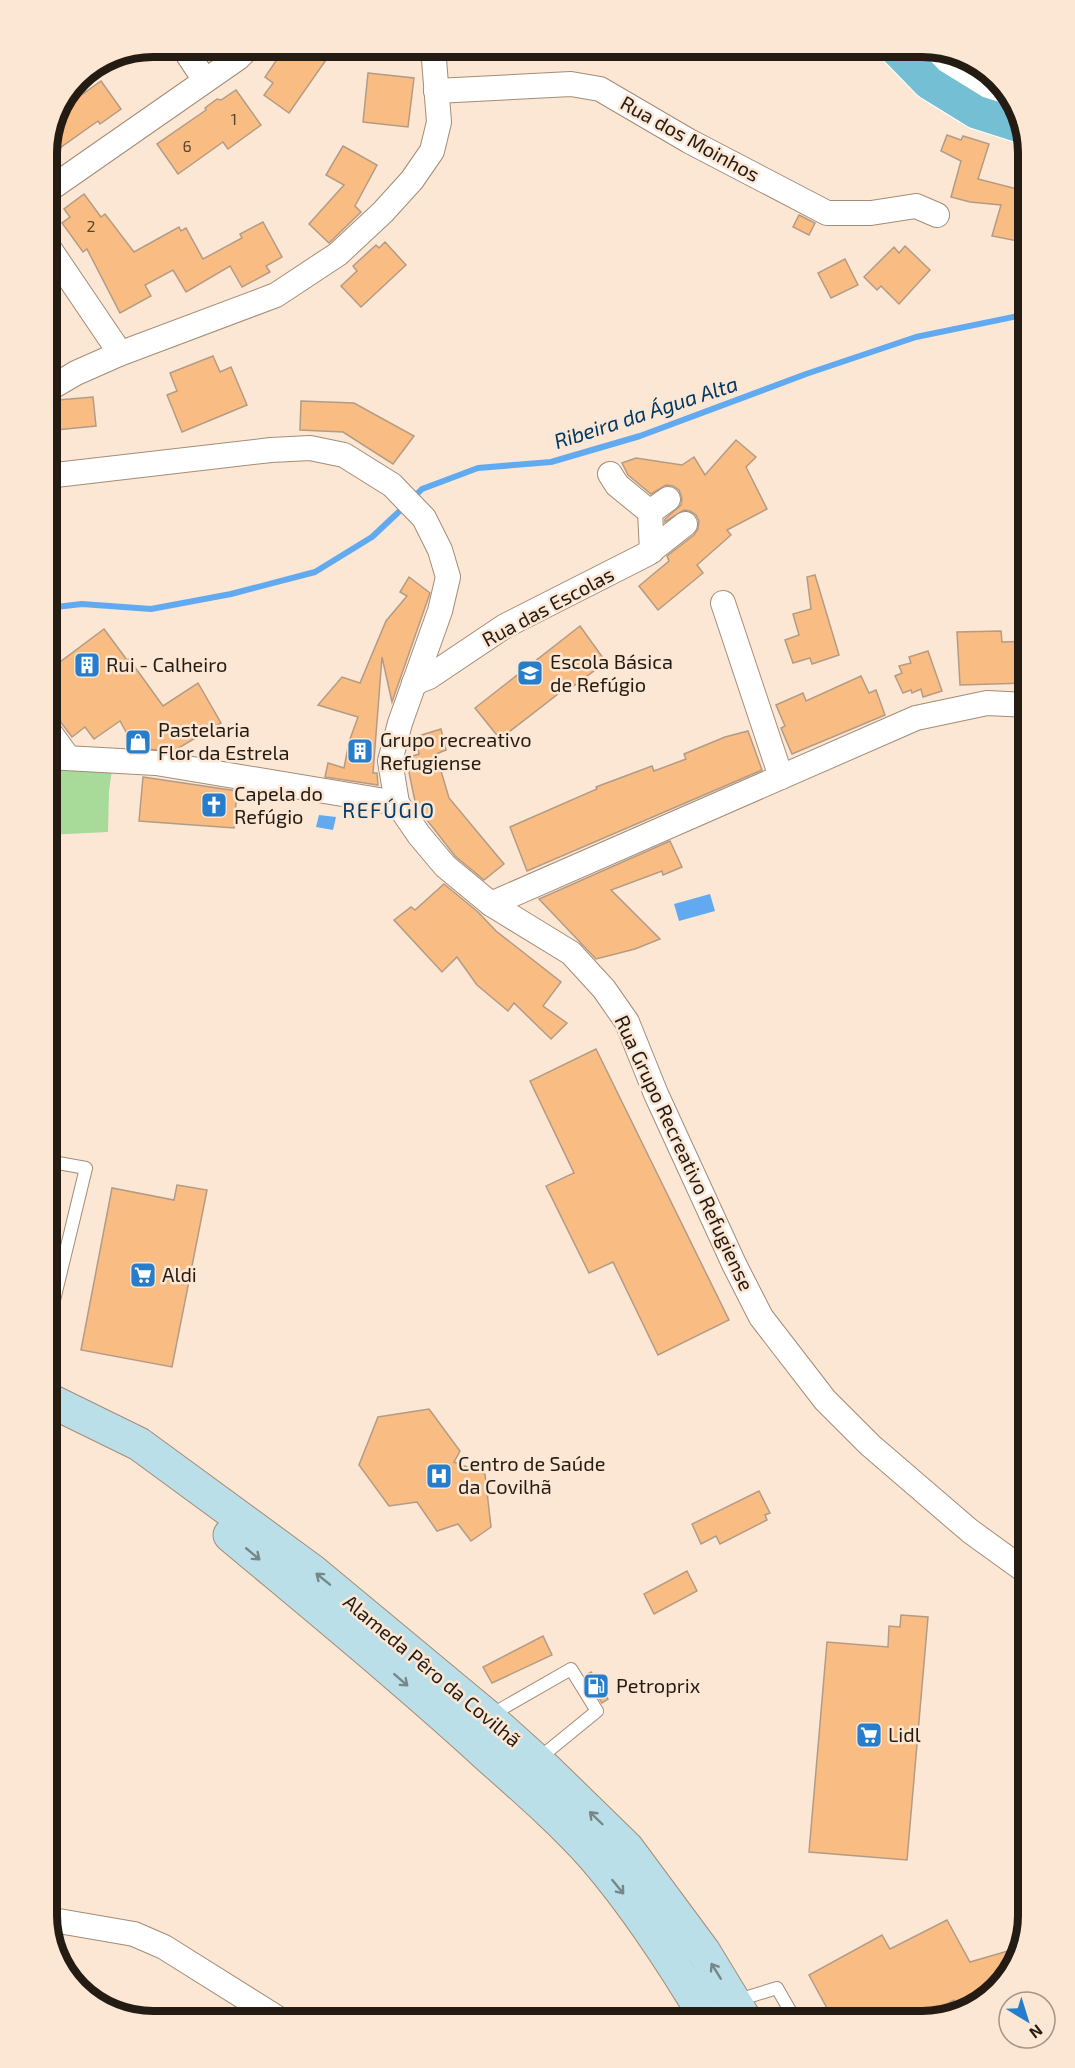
<svg xmlns="http://www.w3.org/2000/svg" width="1075" height="2068" viewBox="0 0 1075 2068" font-family="'Exo 2',sans-serif">
	<style>
		.green { fill: #a8da99 }
		.water { fill: #61aaf1 }
		.lines { fill: none; stroke-linecap: round; stroke-linejoin: round }
		.stream { stroke: #61aaf1; stroke-width: 6 }
		.building { fill: #f9bd83; stroke: #b49b85; stroke-width: 1.5 }
		.lane-casing { stroke: #a48c76; stroke-width: 14 }
		.street-casing { stroke: #a48c76; stroke-width: 26 }
		.secondary-casing { stroke: #a48c76; stroke-width: 35 }
		.primary-casing { stroke: #fff; stroke-width: 35 }
		.lane { stroke: #fff; stroke-width: 12 }
		.street { stroke: #fff; stroke-width: 24 }
		.secondary { stroke: #badfe9; stroke-width: 33 }
		.primary { stroke: #74bfd4; stroke-width: 33 }
		.oneway { stroke: #768788 }
		.labels { text-anchor: middle; stroke-width: 5; stroke-linejoin: round; paint-order: stroke }
		.number-label { font-size: 16px; fill: #59442e }
		.street-label { font-size: 20px; fill: #241b12; stroke: #fce7d4 }
		.poi-label { font-size: 20px; fill: #241b12; stroke: #fce7d4; text-anchor: start }
		.water-label { font-size: 21px; font-style: italic; fill: #003864; stroke: #fce7d4 }
		.neighbourhood-label { font-size: 21px; letter-spacing: 1.5px; fill: #003c6c; stroke: #fce7d4 }
		.rim { fill: none; stroke: #241b12; stroke-width: 8 }
	</style>
	<rect width="100%" height="100%" fill="#fce7d4"/>
	<polygon class="green" points="75,769 112,770 109,791 108,832 47,835 47,771"/>
	<g class="water">
		<polygon points="319,815 336,817 333,830 316,827"/>
		<polygon points="710,894 715,911 679,921 674,904"/>
	</g>
	<g class="lines">
		<g class="stream">
			<polyline points="412,499 422,489 478,468 551,462 640,436 806,374 916,337 1028,314"/>
			<polyline points="47,608 82,604 151,609 231,594 315,572 372,537 405,506"/>
		</g>
	</g>
	<g class="building">
		<polygon points="281,47 335,47 289,113 264,95 273,83 265,77 278,58 274,56"/>
		<polygon points="368,73 414,78 408,127 363,122"/>
		<polygon points="101,81 121,109 100,124 98,121 47,157 47,146 74,87 80,96"/>
		<polygon points="236,90 261,125 228,149 223,142 178,174 157,144 206,110 205,108 217,99 221,100"/>
		<polygon points="947,135 961,140 963,136 989,144 978,179 1029,192 1029,243 992,236 1001,205 970,202 951,197 961,161 941,151"/>
		<polygon points="343,146 377,165 355,206 361,212 329,243 309,224 344,185 326,175"/>
		<polygon points="84,194 101,217 105,214 134,252 179,227 181,231 186,228 203,259 242,238 240,234 263,222 282,257 266,266 270,272 242,287 230,266 186,292 173,270 145,285 151,296 120,313 87,249 83,252 62,223 70,217 64,209"/>
		<polygon points="799,215 815,223 809,235 793,227"/>
		<polygon points="385,242 406,265 361,307 341,286 357,271 353,266 376,245 379,248"/>
		<polygon points="905,246 930,270 899,304 881,286 877,290 864,277 894,247 899,253"/>
		<polygon points="845,259 858,285 831,298 818,273"/>
		<polygon points="213,356 220,372 231,367 247,405 182,432 167,395 177,391 170,373"/>
		<polygon points="93,397 96,426 56,430 54,402 58,400"/>
		<polygon points="301,401 354,403 414,436 393,464 343,432 300,430"/>
		<polygon points="736,440 756,457 746,467 767,509 727,530 731,535 697,565 703,573 658,610 639,586 669,561 667,556 694,535 698,529 699,521 696,515 690,511 684,510 665,522 665,519 681,505 682,498 679,490 673,486 666,485 651,494 628,475 622,463 636,458 682,465 694,457 705,475"/>
		<polygon points="815,575 839,655 812,664 810,658 793,663 785,640 799,635 793,614 811,609 807,577"/>
		<polygon points="409,577 430,593 392,702 382,657 373,773 377,773 378,785 325,777 328,763 344,768 349,742 358,717 318,705 342,677 360,683 386,621 407,596 400,592"/>
		<polygon points="580,626 606,662 564,693 562,691 500,739 475,708"/>
		<polygon points="104,629 127,660 129,659 163,706 198,683 221,723 175,750 176,752 135,748 120,721 94,739 85,727 72,737 47,704 47,692 57,683 48,671"/>
		<polygon points="1001,631 1002,642 1029,641 1029,683 960,685 957,632"/>
		<polygon points="928,651 942,691 923,697 921,689 912,693 911,690 903,693 895,676 902,673 899,666 911,663 909,657"/>
		<polygon points="861,676 869,693 876,690 885,715 792,754 781,728 785,726 776,705 803,693 806,701"/>
		<polygon points="441,729 446,750 436,754 449,798 504,864 484,880 455,856 416,806 406,758 419,754 415,737"/>
		<polygon points="748,731 762,770 527,871 510,827 597,789 596,787 652,766 654,771 686,759 684,754 725,737"/>
		<polygon points="143,777 237,791 234,828 139,821"/>
		<polygon points="670,841 682,867 663,875 662,871 611,890 660,939 635,949 596,959 539,899"/>
		<polygon points="444,884 478,912 496,931 561,982 543,1006 567,1023 551,1039 514,1003 508,1011 477,985 457,957 442,972 394,920 411,907 415,910"/>
		<polygon points="596,1049 729,1320 658,1355 613,1262 589,1273 546,1186 574,1173 530,1081"/>
		<polygon points="177,1185 207,1190 172,1367 81,1350 112,1188 174,1200"/>
		<polygon points="429,1409 460,1451 454,1462 485,1474 491,1527 471,1541 458,1524 437,1531 417,1502 389,1506 359,1465 378,1417"/>
		<polygon points="759,1491 770,1513 765,1515 767,1520 720,1544 716,1536 701,1544 692,1524"/>
		<polygon points="687,1571 697,1591 654,1614 644,1594"/>
		<polygon points="901,1615 928,1617 907,1860 809,1852 827,1642 888,1647 889,1626 900,1627"/>
		<polygon points="543,1636 552,1655 492,1683 483,1667"/>
		<polygon points="591,1672 608,1699 602,1703 585,1676"/>
		<polygon points="947,1920 970,1962 1018,1948 1010,1974 962,2014 961,2014 954,2000 926,2015 929,2020 922,2022 834,2021 809,1975 882,1935 890,1949"/>
	</g>
	<g class="lines">
		<defs>
			<g id="lane">
				<polyline points="47,718 75,757"/>
				<polyline points="47,1329 86,1168 47,1161"/>
				<polyline points="489,1716 571,1669 597,1711 537,1760"/>
				<polyline points="735,2001 777,1988 796,2021"/>
			</g>
			<g id="street">
				<polyline points="183,47 204,79"/>
				<path d="M920 47C946 74 976 99 1015 105"/>
				<polyline points="436,91 571,84 600,89 689,141 827,213 871,213 916,206 937,215"/>
				<polyline points="47,191 238,58 249,47"/>
				<polyline points="47,245 114,344 119,354"/>
				<polyline points="47,390 76,373 119,354 276,295 338,254 383,212 412,180 432,151 439,122 433,47"/>
				<polyline points="610,474 617,485 650,512"/>
				<polyline points="47,476 271,450 310,448 344,455 392,485 424,518 440,550 448,577 440,611 400,723 390,761 397,803 419,835 445,866 491,904 571,953 604,989 627,1022 656,1094 734,1264 761,1317 825,1400 870,1445 970,1531 1028,1573"/>
				<polyline points="652,551 650,512 668,499"/>
				<polyline points="723,603 781,777"/>
				<polyline points="414,683 429,677 505,626 647,554 685,524"/>
				<polyline points="47,757 156,763 397,803"/>
				<polyline points="491,904 916,718 987,703 1028,705"/>
				<polyline points="47,1919 134,1934 164,1947 282,2021"/>
			</g>
			<g id="secondary">
				<polyline points="47,1399 139,1444 311,1570 488,1717 548,1771 627,1848 704,1952 746,2021"/>
				<path d="M230 1535C317 1608 405 1680 489 1757 525 1789 562 1821 594 1857 638 1908 674 1964 708 2021"/>
			</g>
			<polyline id="primary" points="894,47 929,83 976,112 1023,127"/>
		</defs>
		<use href="#lane" class="lane-casing"/>
		<use href="#street" class="street-casing"/>
		<use href="#secondary" class="secondary-casing"/>
		<use href="#primary" class="primary-casing"/>
		<use href="#lane" class="lane"/>
		<use href="#street" class="street"/>
		<use href="#secondary" class="secondary"/>
		<use href="#primary" class="primary"/>
	</g>
	<defs><path id="oneway-shaft" d="M-6 0H5M1.5-3L5.5 0L1.5 3" fill="none" stroke-width="1.6" stroke-linecap="round" stroke-linejoin="round" transform="scale(1.5)"/></defs>
	<g class="oneway">
		<use href="#oneway-shaft" transform="translate(253 1554) rotate(40)"/>
		<use href="#oneway-shaft" transform="translate(323 1579) rotate(-141)"/>
		<use href="#oneway-shaft" transform="translate(401 1680) rotate(41)"/>
		<use href="#oneway-shaft" transform="translate(596 1818) rotate(-136)"/>
		<use href="#oneway-shaft" transform="translate(618 1887) rotate(51)"/>
		<use href="#oneway-shaft" transform="translate(716 1971) rotate(-122)"/>
	</g>
	<defs>
		<symbol id="building-square" viewBox="-11 -11 22 22"><rect x="-9" y="-9" width="18" height="18" rx="4" fill="#257dcb" stroke="#fce7d4"/><path d="M-4-6H4V6H1V3H-1V6H-4ZM-2.5-4.3h1.7v1.8h-1.7ZM.8-4.3h1.7v1.8H.8ZM-2.5-1h1.7V.8h-1.7ZM.8-1h1.7V.8H.8Z" fill="#fff"/></symbol>
		<symbol id="school-square" viewBox="-11 -11 22 22"><rect x="-9" y="-9" width="18" height="18" rx="4" fill="#257dcb" stroke="#fce7d4"/><path d="M0-5L7-2L0 1L-7-2ZM-4 1L0 2.5L4 1V4Q0 6-4 4Z" fill="#fff"/></symbol>
		<symbol id="shop-square" viewBox="-11 -11 22 22"><rect x="-9" y="-9" width="18" height="18" rx="4" fill="#257dcb" stroke="#fce7d4"/><path d="M-5-2.5h2.3a2.7 3.5 0 0 1 5.4 0H5L5.5 6h-11ZM-1.5-2.5h3a1.5 2.3 0 0 0-3 0Z" fill="#fff"/></symbol>
		<symbol id="church-square" viewBox="-11 -11 22 22"><rect x="-9" y="-9" width="18" height="18" rx="4" fill="#257dcb" stroke="#fce7d4"/><path d="M-1.2-6h2.4v3.5h3.3v2.4h-3.3V6h-2.4V-.1h-3.3v-2.4h3.3Z" fill="#fff"/></symbol>
		<symbol id="supermarket-square" viewBox="-11 -11 22 22"><rect x="-9" y="-9" width="18" height="18" rx="4" fill="#257dcb" stroke="#fce7d4"/><path d="M-6-5.5h2.5l.6 2H6L4.5 2H-2.5L-4.4-4H-6ZM-1.5 3.2a1.3 1.3 0 1 0 .1 0ZM3 3.2a1.3 1.3 0 1 0 .1 0Z" fill="#fff"/></symbol>
		<symbol id="hospital-square" viewBox="-11 -11 22 22"><rect x="-9" y="-9" width="18" height="18" rx="4" fill="#257dcb" stroke="#fce7d4"/><path d="M-5-5h3v3.5h4V-5h3V5h-3V1.5h-4V5h-3Z" fill="#fff"/></symbol>
		<symbol id="fuel-square" viewBox="-11 -11 22 22"><rect x="-9" y="-9" width="18" height="18" rx="4" fill="#257dcb" stroke="#fce7d4"/><path d="M-5.5-6h7V0h2V4h1.3V-2.5L3-4.5l.8-.8L6-3V5H2.5V1h-1V6h-7ZM-4.2-4.7v3.2H.2V-4.7Z" fill="#fff"/></symbol>
	</defs>
	<g fill-rule="evenodd">
		<use href="#building-square" x="72" y="650" width="30" height="30"/>
		<use href="#school-square" x="515" y="658" width="30" height="30"/>
		<use href="#shop-square" x="123" y="727" width="30" height="30"/>
		<use href="#building-square" x="345" y="736" width="30" height="30"/>
		<use href="#church-square" x="199" y="790" width="30" height="30"/>
		<use href="#supermarket-square" x="128" y="1260" width="30" height="30"/>
		<use href="#hospital-square" x="424" y="1461" width="30" height="30"/>
		<use href="#fuel-square" x="581" y="1671" width="30" height="30"/>
		<use href="#supermarket-square" x="854" y="1720" width="30" height="30"/>
	</g>
	<g class="labels">
		<g class="number-label">
			<text x="234" y="125">1</text>
			<text x="187" y="152">6</text>
			<text x="91" y="232">2</text>
		</g>
		<g class="street-label">
			<text transform="translate(690 139) rotate(29)" y="7">Rua dos Moinhos</text>
			<text transform="translate(548 607) rotate(-28)" y="7">Rua das Escolas</text>
			<text transform="translate(684 1153) rotate(65)" y="7">Rua Grupo Recreativo Refugiense</text>
			<text transform="translate(432 1671) rotate(40)" y="7">Alameda Pêro da Covilhã</text>
		</g>
		<g class="poi-label">
			<text x="550" y="669">Escola Básica<tspan x="550" dy="23">de Refúgio</tspan></text>
			<text x="106" y="672">Rui - Calheiro</text>
			<text x="158" y="737">Pastelaria<tspan x="158" dy="23">Flor da Estrela</tspan></text>
			<text x="380" y="747">Grupo recreativo<tspan x="380" dy="23">Refugiense</tspan></text>
			<text x="234" y="801">Capela do<tspan x="234" dy="23">Refúgio</tspan></text>
			<text x="162" y="1282">Aldi</text>
			<text x="458" y="1471">Centro de Saúde<tspan x="458" dy="23">da Covilhã</tspan></text>
			<text x="616" y="1693">Petroprix</text>
			<text x="888" y="1742">Lidl</text>
		</g>
		<g class="water-label">
			<text transform="translate(646 413) rotate(-18)" y="7">Ribeira da Água Alta</text>
		</g>
		<g class="neighbourhood-label">
			<text x="389" y="818">REFÚGIO</text>
		</g>
	</g>
	<path d="M0 0H1075V2068H0ZM153 57H922A96 96 0 0 1 1018 153V1915A96 96 0 0 1 922 2011H153A96 96 0 0 1 57 1915V153A96 96 0 0 1 153 57Z" fill="#fce7d4" fill-rule="evenodd"/>
	<path class="rim" d="M153 57H922A96 96 0 0 1 1018 153V1915A96 96 0 0 1 922 2011H153A96 96 0 0 1 57 1915V153A96 96 0 0 1 153 57Z"/>
	<g transform="translate(1027 2020) rotate(142)"><circle r="28" fill="#fce7d4" stroke="#a69586" stroke-width="1.5"/>
	<path d="M0-4.5L10 22L0 15L-10 22Z" fill="#257dcb"/>
	<text y="-9" font-size="16" font-weight="bold" text-anchor="middle" fill="#241b12">N</text>
	</g>
</svg>
